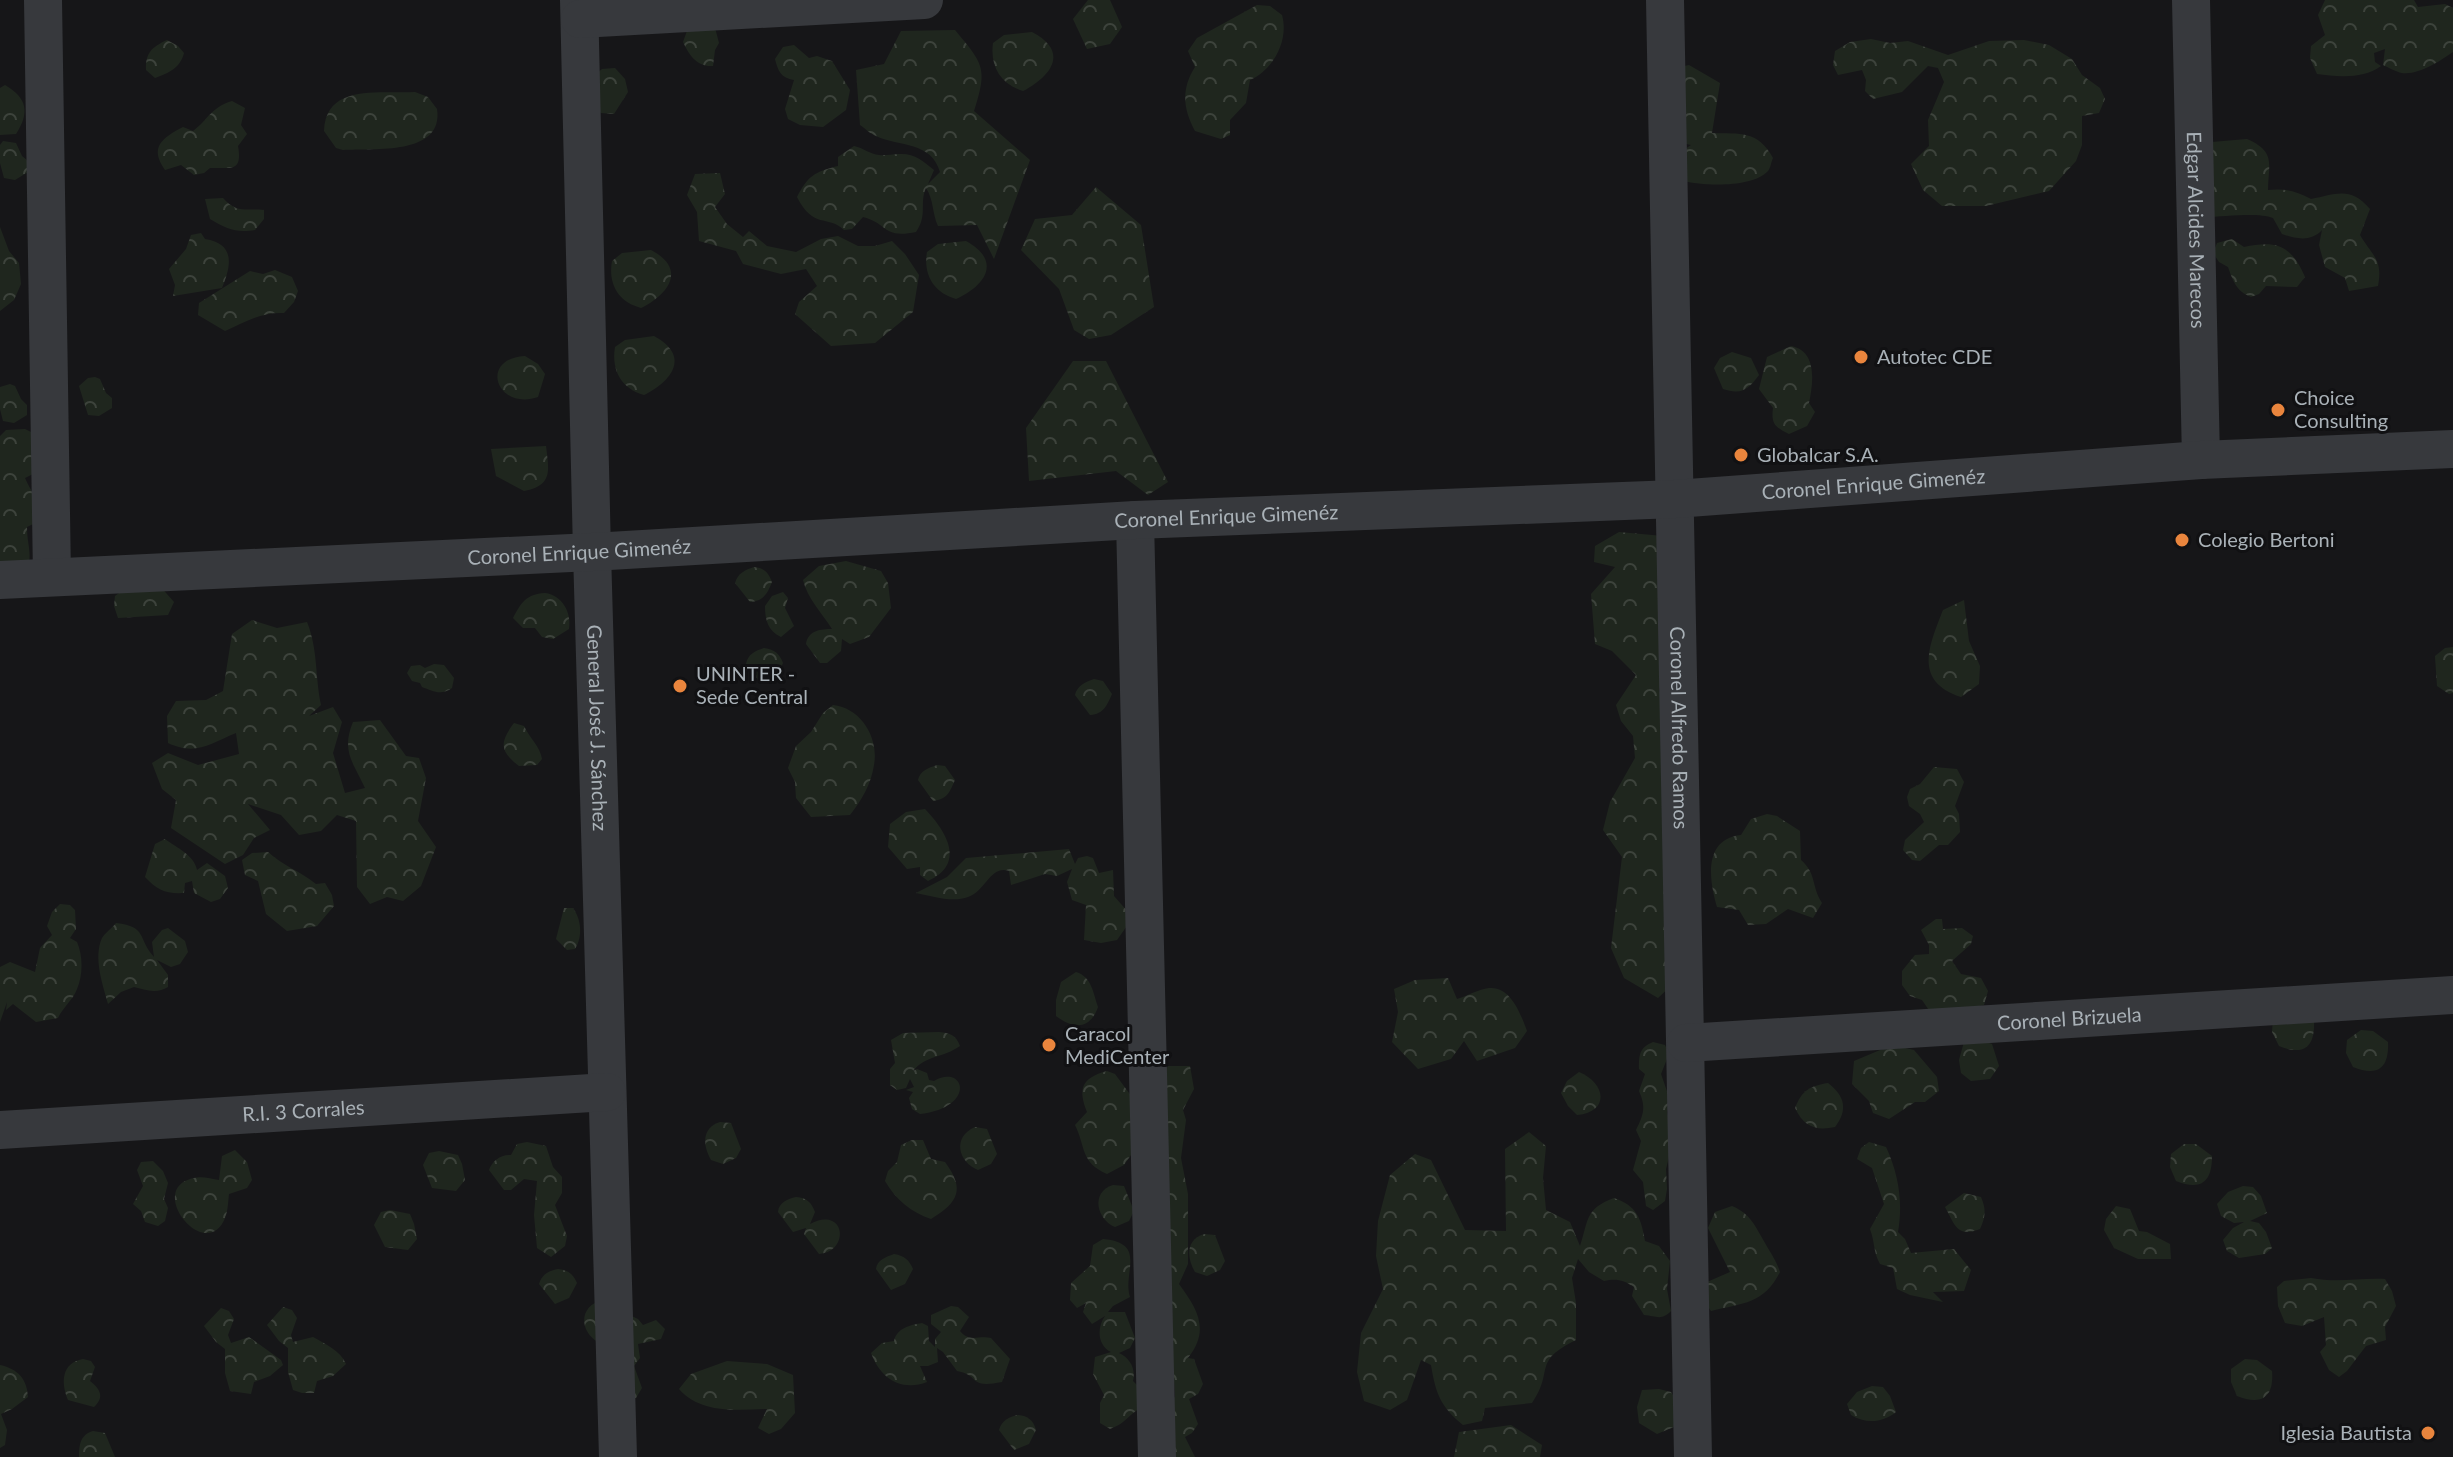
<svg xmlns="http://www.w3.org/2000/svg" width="2453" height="1457" viewBox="0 0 2453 1457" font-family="Lato,sans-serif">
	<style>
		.forest { fill: url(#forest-crowns) }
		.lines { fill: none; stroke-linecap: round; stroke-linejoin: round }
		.street { stroke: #37393d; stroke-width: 38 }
		.poi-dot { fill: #e9853d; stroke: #111113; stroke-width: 3 }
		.labels { text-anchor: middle; stroke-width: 6; stroke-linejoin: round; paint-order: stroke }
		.street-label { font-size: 20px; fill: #a9b1b7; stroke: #111113 }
		.poi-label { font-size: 20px; fill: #a9b1b7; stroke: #111113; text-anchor: start }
	</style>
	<defs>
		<pattern id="forest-crowns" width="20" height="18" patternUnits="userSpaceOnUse" patternTransform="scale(2)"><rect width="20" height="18" fill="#1f261e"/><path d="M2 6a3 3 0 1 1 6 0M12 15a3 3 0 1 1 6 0" fill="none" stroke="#3d433c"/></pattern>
	</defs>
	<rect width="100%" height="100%" fill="#161618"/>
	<g class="forest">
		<polygon points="1088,0 1110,0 1122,27 1110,44 1087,49 1073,19"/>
		<path d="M2325 0H2414L2418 7 2445 4 2453 8V52C2440 61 2419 75 2402 73 2396 72 2388 67 2383 65L2385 49 2374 53 2375 62 2381 66C2363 79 2339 77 2317 74L2310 58 2311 46 2325 35 2318 15Z"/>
		<path d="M1257 5 1270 6 1282 15C1289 40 1274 69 1250 80L1246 103 1230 120V135L1221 139 1195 131C1183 109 1181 89 1195 67L1188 51 1197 38Z"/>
		<path d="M714 24 719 43 715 50 713 66C697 67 689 55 683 42L687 31Z"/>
		<path d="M955 30C983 64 988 67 974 111L1030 160 994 259 977 225 938 226C932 213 934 200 926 188 919 203 928 215 916 232 882 239 888 223 863 217L852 229 844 230C827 214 814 230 797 197 808 176 814 172 838 166V157L854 146C863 148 870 154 879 155 886 156 891 154 899 154 914 153 923 161 934 170L928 184 940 172C931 141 900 147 876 136 870 134 865 128 860 125L856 70 884 64 901 31Z"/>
		<path d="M1032 32C1070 52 1051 76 1023 91 1000 84 990 66 993 43L1004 35Z"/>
		<polygon points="1871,39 1890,43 1908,41 1948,55 1989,41 2024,40 2049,45 2072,59 2082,75 2100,88 2105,99 2099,113 2082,116 2082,145 2076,161 2049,191 1986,206 1942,206 1923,190 1911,164 1929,146 1928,120 1944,82 1938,68 1928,66 1902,92 1873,99 1865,91 1866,80 1862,70 1838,75 1833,65 1835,51 1850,42"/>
		<path d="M167 40 178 46 184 53C180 68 169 73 155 78L146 70C145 53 152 47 167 40Z"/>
		<path d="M794 45 809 58 817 56 832 61 850 90 846 110 823 127 800 125 788 119 785 109 794 80C781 78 778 71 775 59L783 47Z"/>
		<path d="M1689 65 1720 83 1712 133C1740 134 1758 130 1773 158 1771 162 1771 167 1768 171 1752 188 1704 186 1684 181L1685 149 1691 145 1682 143 1675 68Z"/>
		<polygon points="615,68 625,79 628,92 614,114 601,113 595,109 590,79 602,69"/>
		<path d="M5 85C27 98 30 112 16 134L0 135V88Z"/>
		<path d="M415 92 428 97 437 109C444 156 373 148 343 150L336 148 324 131C326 83 379 94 415 92Z"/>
		<path d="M232 101 245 108 241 125 247 134 238 146C243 174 229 167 210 168L204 173 194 175 181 165 165 170C149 147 162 138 183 127L193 131C209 119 210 108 232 101Z"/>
		<path d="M2247 139C2277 152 2268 165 2268 190 2285 188 2296 191 2311 199 2337 194 2350 186 2370 209L2360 235C2373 257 2383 259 2378 286L2349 291 2345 278 2325 267 2319 245 2322 230C2311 242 2296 239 2282 234L2273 218C2258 212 2223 217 2205 217L2212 142Z"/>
		<polygon points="3,141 16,143 22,156 28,161 28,172 15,180 4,178 0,163 0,145"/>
		<polygon points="720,173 725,194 715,207 727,224 743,237 749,231 767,246 796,252 821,239 838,236 858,246 875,246 892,241 905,254 919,275 913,312 875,343 831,346 795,314 799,302 817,286 806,269 781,274 743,264 736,251 699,241 697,212 687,195 695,174"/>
		<polygon points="1096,187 1141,225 1154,307 1111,335 1089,339 1074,330 1059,289 1021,250 1035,219 1072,215"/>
		<path d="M223 198C237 214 245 208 264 210V219L255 230C236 233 227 229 210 219L205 199Z"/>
		<polygon points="0,227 9,251 19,263 21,284 14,300 0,311"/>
		<path d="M201 233 205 239C236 244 231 266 222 288L173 296 175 285 169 269 186 249 191 235Z"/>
		<path d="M2232 239 2244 247C2277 240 2291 245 2305 277L2297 287 2266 286 2259 294 2251 297C2236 291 2233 281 2228 267L2219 262 2213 253 2217 243Z"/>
		<path d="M966 241C1002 261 986 285 956 299 934 293 923 275 927 252L938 244Z"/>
		<path d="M651 250C687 269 669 294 641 308 618 302 608 284 612 261L622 253Z"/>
		<path d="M275 270 292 277 298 291 294 302 284 313C260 312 246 322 225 331L198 315 199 303 250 271 263 274Z"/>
		<path d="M654 336C691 356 672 381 644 395 622 389 611 371 615 347L625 340Z"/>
		<path d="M1791 346C1818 351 1813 384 1809 403L1815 412 1807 426 1789 434C1775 427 1771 424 1773 408L1759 389 1767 357Z"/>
		<path d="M1732 352 1751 358 1759 375C1748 390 1741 395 1723 389L1714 368 1720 358Z"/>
		<path d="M525 356 538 364 545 374 538 397C497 411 478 359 525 356Z"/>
		<polygon points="1073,361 1106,361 1168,482 1148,495 1116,471 1029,481 1026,428"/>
		<polygon points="95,377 100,379 106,393 112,398 112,408 99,416 88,415 79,386 88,378"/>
		<polygon points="10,384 15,386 21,399 27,405 27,415 14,423 3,421 0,409 0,387"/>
		<path d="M25 429 41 437V470L25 478C32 494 39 499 45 518L27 527C27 545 32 550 28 569L0 566V436L6 430Z"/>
		<path d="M546 446C549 471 553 485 524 491L496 476 491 449Z"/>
		<polygon points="1619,532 1685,538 1671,654 1659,690 1670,716 1676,981 1658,998 1624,978 1611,948 1622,857 1603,830 1610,802 1635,758 1633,736 1621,721 1616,705 1636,675 1612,651 1595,644 1591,594 1615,567 1594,562 1595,546"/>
		<path d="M846 561 881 571 888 583 891 608 869 637 850 644 842 639 841 651 827 663H820L806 644C808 630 822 629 832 629 822 613 807 598 803 580L819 566Z"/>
		<path d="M754 567C764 568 768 572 772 582 768 592 764 601 750 602L735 583C738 573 745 570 754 567Z"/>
		<polygon points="130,585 159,585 174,602 168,615 118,618 114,606 115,596"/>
		<path d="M783 592 788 598 785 608 794 626 781 637C768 631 765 620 765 606L772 596Z"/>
		<path d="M545 593C562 595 572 613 569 629L553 639 542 637 535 628H523L513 618C521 603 526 594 545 593Z"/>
		<path d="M1964 600 1969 641 1980 666 1979 684 1961 697C1913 681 1929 646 1943 610Z"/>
		<path d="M252 620 277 628 307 622C318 649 315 677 321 705L309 716 333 707 342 722 333 753 345 793 365 788C353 762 341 751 353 722L380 720 406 756 419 758 426 778 418 821 436 847 421 886 403 901 387 897 370 904 357 887 356 821 337 815 321 831 299 835 281 815 248 804 270 830 254 838 243 855 225 864 171 828 176 800 162 789 152 763 168 753 198 765 239 754 236 733C209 744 196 756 168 743L167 716 176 701 206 700 223 691 232 634Z"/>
		<polygon points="2453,647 2453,693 2449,694 2437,686 2435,656 2445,648"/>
		<path d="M764 648C775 650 779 653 783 663 778 674 775 683 761 684L746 664C748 654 755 651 764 648Z"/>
		<path d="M434 664 444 665 454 678 452 688C441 696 433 691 422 687L420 683 412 681 407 673 411 666 420 665 425 668Z"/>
		<path d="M1094 679 1103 681 1112 694C1107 705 1104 714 1090 715L1075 695C1077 686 1085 682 1094 679Z"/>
		<path d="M833 705C861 708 879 738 874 765 871 784 862 800 850 815L811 817 796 798 795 782 788 768 796 746 811 732 823 713Z"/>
		<path d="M514 723 524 726C530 739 540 746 542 759L537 765 519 766C500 751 499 743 514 723Z"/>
		<path d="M937 765 945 766 955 780C950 791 948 799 933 801L918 780C920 771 928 768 937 765Z"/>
		<polygon points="1934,767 1957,769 1964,782 1955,806 1959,814 1960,832 1948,845 1939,845 1920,861 1912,860 1903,850 1905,840 1924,822 1920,814 1909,806 1907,797 1910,789 1920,784"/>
		<path d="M925 809C947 832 966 864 928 881L920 875V867L907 869 888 847 890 824 906 812Z"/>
		<path d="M1767 814 1777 816 1800 831 1801 860C1817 874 1811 886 1822 903L1813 918 1788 909 1766 924 1748 925 1739 910 1717 907C1709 880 1703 839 1741 835L1751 819Z"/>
		<path d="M165 839C177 848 194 855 197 870L207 863 225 876 228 888 220 899 211 902 194 893 192 881 185 883 184 893C166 894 157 890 145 877L155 844Z"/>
		<path d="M1069 849 1075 864 1078 858 1087 856 1093 858 1099 873 1113 870 1114 896 1128 912 1129 923 1117 940 1101 943 1084 940 1086 905 1072 900 1067 882 1072 869 1057 876 1045 874 1011 885 1009 871C990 865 986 891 968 897 952 903 933 896 916 893L947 877 966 858Z"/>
		<path d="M268 852C283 866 300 871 316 884L325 883 332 895 334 906 317 926 287 931 266 914 258 881 245 875 242 860 252 853Z"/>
		<path d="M60 904 70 905 75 910 76 929 70 938 77 942C83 956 83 975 77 989 73 1000 63 1007 58 1018L36 1022 13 1004 6 1010 7 1002 0 1022V967L10 962 35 972 40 948 52 935 47 926 52 912Z"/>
		<path d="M564 908H573C581 919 583 936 575 949L567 950 556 939Z"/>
		<polygon points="1936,919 1942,919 1943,929 1962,928 1973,936 1971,944 1952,961 1961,974 1981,978 1988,991 1984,1005 1933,1016 1922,1000 1910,996 1902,985 1902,971 1915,955 1929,954 1929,945 1921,930"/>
		<path d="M116 923C148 927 137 938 154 957L152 942 162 930 168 928 185 941 188 952 180 964 171 967 157 960 168 975V987C157 994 145 990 134 987L121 992 108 1004C103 985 93 958 102 938 105 933 112 928 116 923Z"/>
		<path d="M1076 972C1092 977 1093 993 1098 1007 1090 1030 1073 1029 1056 1016V1000L1061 982Z"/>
		<path d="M1448 978 1457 999C1467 996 1479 989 1489 988 1511 986 1521 1015 1527 1031L1515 1048 1477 1061 1464 1041 1451 1059 1418 1069 1392 1042 1398 1012 1394 989 1415 980Z"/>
		<path d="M2273 1019 2314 1021C2315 1047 2304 1056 2279 1046L2272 1032Z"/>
		<path d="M2361 1030 2373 1031 2388 1042C2389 1068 2378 1077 2353 1067L2346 1053 2347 1040Z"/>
		<path d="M939 1032C950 1033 956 1035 960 1046 943 1058 926 1055 913 1071L917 1069 927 1073 929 1080 934 1081C964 1063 978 1107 920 1114L912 1109 909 1098 913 1092 906 1090 914 1087 910 1079 906 1088 897 1090 890 1085V1069L895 1063 891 1040 903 1033Z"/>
		<polygon points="1981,1040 1992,1044 1999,1066 1990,1079 1971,1081 1961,1073 1959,1060 1964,1042"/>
		<path d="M1653 1042 1665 1045 1669 1054 1661 1074 1670 1100 1667 1112 1674 1137 1666 1169 1667 1189 1665 1201 1653 1210 1646 1206 1643 1182 1633 1170 1641 1141 1636 1130C1644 1114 1646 1107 1639 1091L1645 1074 1639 1069C1639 1055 1639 1048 1653 1042Z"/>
		<polygon points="1892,1045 1914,1050 1937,1077 1939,1091 1925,1102 1915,1102 1889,1119 1873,1113 1869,1101 1852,1084 1854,1061"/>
		<path d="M1168 1066H1190L1194 1089 1183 1110 1186 1120 1181 1158 1188 1194V1264L1179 1284C1198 1310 1210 1330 1188 1358L1194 1359 1203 1384 1198 1394 1189 1399 1198 1424 1192 1433 1185 1437 1195 1457H1159L1169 1399 1175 1397 1156 1082Z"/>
		<path d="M1107 1071 1115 1074 1132 1097 1131 1155 1124 1165 1107 1174C1080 1162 1086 1147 1075 1125L1087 1112C1078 1089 1081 1078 1107 1071Z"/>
		<path d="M1579 1072C1606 1083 1610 1112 1577 1115L1568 1106 1561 1093 1567 1081Z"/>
		<path d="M1828 1083C1845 1096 1848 1110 1835 1127 1816 1131 1804 1127 1795 1108 1802 1090 1810 1086 1828 1083Z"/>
		<path d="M720 1122 731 1123 741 1149 736 1158 723 1164 711 1160C703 1146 701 1128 720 1122Z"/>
		<path d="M975 1127 987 1129 997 1154 991 1164 978 1170C958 1162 952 1137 975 1127Z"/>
		<path d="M1529 1132 1546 1146 1543 1178 1546 1210 1570 1222 1580 1246C1589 1219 1585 1209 1614 1198 1637 1206 1641 1218 1645 1241L1659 1246 1670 1261 1667 1289 1671 1311C1661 1321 1657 1316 1644 1315L1632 1296 1634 1287C1624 1280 1616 1278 1604 1281L1589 1272 1578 1259 1572 1278 1576 1303V1340C1531 1362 1555 1370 1532 1403L1485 1408 1482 1421 1463 1425C1440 1406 1436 1394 1431 1365L1421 1360 1407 1400 1390 1410 1364 1401 1357 1372 1361 1333 1383 1289 1376 1256 1378 1221 1390 1175 1415 1154 1431 1160 1465 1230 1506 1231 1505 1149Z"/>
		<path d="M912 1140H923L931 1159 945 1162C965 1189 959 1202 931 1219 911 1212 896 1200 885 1181L888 1171 897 1162 901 1145Z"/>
		<path d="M527 1142 546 1146 553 1167 562 1177V1193L555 1205 567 1236 565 1246 551 1257 537 1248 534 1215 537 1181 524 1179 511 1190H504L489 1170C492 1161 501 1154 511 1155L517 1144Z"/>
		<path d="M1869 1142 1886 1147C1899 1175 1903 1203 1898 1232L1905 1239 1911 1253 1954 1249 1971 1270 1964 1291 1933 1292 1943 1302 1910 1295 1897 1289 1893 1268 1880 1264C1873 1252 1875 1242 1870 1229L1884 1204 1872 1168 1857 1159 1861 1148Z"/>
		<path d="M2184 1144H2196L2212 1156C2212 1182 2201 1191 2176 1181L2170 1167 2171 1154Z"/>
		<path d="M235 1150 247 1162 252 1180 247 1188 229 1194C228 1202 228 1211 225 1218 206 1265 144 1188 194 1178 202 1176 211 1179 219 1180L222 1156Z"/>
		<polygon points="439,1151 458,1155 462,1164 465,1180 456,1191 432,1188 423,1165 429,1153"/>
		<polygon points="153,1161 163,1171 168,1183 164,1199 168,1208 165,1221 158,1226 145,1222 141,1211 133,1204 143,1186 137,1170 141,1162"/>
		<path d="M1113 1185 1124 1186 1134 1211 1129 1221 1115 1227C1097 1220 1090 1192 1113 1185Z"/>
		<polygon points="2243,1186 2253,1187 2261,1196 2267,1213 2250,1221 2259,1223 2266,1232 2272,1248 2265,1254 2239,1258 2227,1251 2223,1240 2233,1228 2244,1222 2234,1223 2221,1216 2217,1204 2228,1192"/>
		<path d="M1964 1193 1981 1197C1986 1209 1986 1216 1980 1229 1957 1238 1955 1225 1945 1207Z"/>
		<path d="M796 1197C807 1198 811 1202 815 1212L810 1224C845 1205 851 1251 819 1254L804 1234 806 1228 793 1232 778 1212C779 1202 788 1199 796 1197Z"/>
		<path d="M1732 1206C1751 1214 1755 1226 1765 1243 1771 1254 1776 1260 1780 1272 1764 1304 1743 1303 1711 1311L1699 1293 1707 1282 1730 1272 1708 1228 1715 1212Z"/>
		<polygon points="2116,1206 2130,1209 2139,1231 2147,1232 2170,1244 2171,1259 2138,1259 2114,1248 2104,1230 2106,1219"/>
		<polygon points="390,1210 410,1214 414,1224 417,1239 408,1250 385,1247 374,1225 381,1212"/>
		<path d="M1204 1234 1215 1235 1225 1261 1220 1270 1207 1276 1195 1272C1187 1258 1185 1240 1204 1234Z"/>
		<path d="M1103 1239C1148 1243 1122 1273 1130 1297L1113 1306 1108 1312H1125L1135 1338 1130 1348 1119 1353C1130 1358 1136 1369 1133 1381L1143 1391V1407C1129 1413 1127 1423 1110 1429L1100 1423V1403L1104 1395 1093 1374 1095 1357 1111 1352C1097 1345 1097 1327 1105 1316L1092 1324 1083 1312 1086 1303 1077 1308 1070 1300 1071 1283 1090 1266 1093 1245Z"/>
		<path d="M894 1254C905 1256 909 1260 913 1269L905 1284 891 1290 876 1269C877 1260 886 1257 894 1254Z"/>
		<path d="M558 1269C568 1270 573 1274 577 1283L569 1298 555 1304 539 1284C542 1274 549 1271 558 1269Z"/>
		<path d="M2311 1278C2336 1283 2359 1278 2385 1279L2392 1291 2396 1306 2385 1327 2386 1340 2366 1346 2347 1371 2339 1377 2329 1370 2320 1352 2326 1345 2324 1317 2302 1326 2285 1323 2278 1306 2277 1287 2284 1281Z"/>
		<path d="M599 1301 638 1319 643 1325 656 1320 665 1329 661 1339 638 1344 640 1358 634 1366 642 1388 636 1398 623 1404 602 1344C582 1336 576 1310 599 1301Z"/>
		<path d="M951 1306 958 1307 969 1317 960 1331C970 1343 978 1335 991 1338L1010 1359 1002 1382C967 1389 981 1375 957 1371L943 1352 937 1348 938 1362 928 1366H920L927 1382C901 1392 880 1378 871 1353L882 1343 894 1341C897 1328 910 1325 922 1323L928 1326 929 1341 935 1347V1339L941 1332 931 1324V1315Z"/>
		<path d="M283 1307 292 1310 297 1318 291 1335 293 1342 313 1337C325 1344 340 1350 346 1364L333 1376 317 1381 314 1393H302L293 1390 288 1372V1348L279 1341 267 1325Z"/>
		<polygon points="221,1308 229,1311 234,1319 228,1335 231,1343 249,1337 281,1360 283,1365 270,1376 254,1382 251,1394 230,1391 225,1373 225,1349 216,1342 204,1326"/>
		<path d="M83 1359 91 1361 95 1367 90 1381C100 1389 105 1397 94 1407L68 1400C61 1383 61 1363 83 1359Z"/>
		<path d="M2245 1359 2257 1360 2272 1371C2274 1397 2262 1406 2237 1396L2231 1382V1369Z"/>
		<path d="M727 1361 767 1364 793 1375 795 1413 781 1429 769 1434 758 1428 767 1409C737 1410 701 1414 679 1389L691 1374Z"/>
		<path d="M0 1365C18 1369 27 1379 28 1397L12 1409 1 1414 7 1430 5 1445 0 1448Z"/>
		<path d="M1872 1386 1883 1387 1890 1396 1896 1412C1882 1423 1866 1424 1851 1415L1847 1404 1857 1392Z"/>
		<polygon points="1659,1389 1671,1392 1678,1403 1674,1427 1657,1434 1639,1423 1637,1407 1642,1390"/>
		<path d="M1018 1415C1028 1416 1033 1420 1036 1430L1029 1444 1014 1450 999 1430C1002 1420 1009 1417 1018 1415Z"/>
		<polygon points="1511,1425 1542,1445 1540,1457 1454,1457 1459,1432"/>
		<path d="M93 1431 105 1433 115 1457H79C79 1445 80 1435 93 1431Z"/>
	</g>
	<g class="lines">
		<g class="street">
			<polyline points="43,0 52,577"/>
			<path id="s1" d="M579 0 592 552 618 1457"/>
			<path id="s2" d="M1665 0 1693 1457"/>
			<path id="s3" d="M2191 0 2201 460"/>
			<polyline points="580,19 924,0"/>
			<polyline points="1135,520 1157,1457"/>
			<path id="s4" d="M0 580 592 552 1135 520 1675 499 2201 460 2453 449"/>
			<path id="s5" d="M1686 1043 2453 995"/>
			<path id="s6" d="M0 1130 607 1092"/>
		</g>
	</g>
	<g class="poi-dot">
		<circle cx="1861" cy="357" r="8"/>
		<circle cx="2278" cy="410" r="8"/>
		<circle cx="1741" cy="455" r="8"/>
		<circle cx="2182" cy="540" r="8"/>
		<circle cx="680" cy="686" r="8"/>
		<circle cx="1049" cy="1045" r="8"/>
		<circle cx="2428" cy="1433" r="8"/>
	</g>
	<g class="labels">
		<g class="street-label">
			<text dy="7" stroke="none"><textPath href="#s3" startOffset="230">Edgar Alcides Marecos</textPath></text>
			<text dy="7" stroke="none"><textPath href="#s4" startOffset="1876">Coronel Enrique Gimenéz</textPath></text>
			<text dy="7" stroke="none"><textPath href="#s4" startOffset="1228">Coronel Enrique Gimenéz</textPath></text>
			<text dy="7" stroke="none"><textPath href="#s4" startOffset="580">Coronel Enrique Gimenéz</textPath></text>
			<text dy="7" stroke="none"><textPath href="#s2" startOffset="728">Coronel Alfredo Ramos</textPath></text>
			<text dy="7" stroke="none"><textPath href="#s1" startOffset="728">General José J. Sánchez</textPath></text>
			<text dy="7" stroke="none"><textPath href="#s5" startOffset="384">Coronel Brizuela</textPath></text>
			<text dy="7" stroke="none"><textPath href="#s6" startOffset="304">R.I. 3 Corrales</textPath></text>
		</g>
		<g class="poi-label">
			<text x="1877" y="364">Autotec CDE</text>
			<text x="2294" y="405">Choice<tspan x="2294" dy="23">Consulting</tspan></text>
			<text x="1757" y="462">Globalcar S.A.</text>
			<text x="2198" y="547">Colegio Bertoni</text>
			<text x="696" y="681">UNINTER -<tspan x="696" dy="23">Sede Central</tspan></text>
			<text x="1065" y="1041">Caracol<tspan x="1065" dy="23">MediCenter</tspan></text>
			<text x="2412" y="1440" text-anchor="end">Iglesia Bautista</text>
		</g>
	</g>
</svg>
